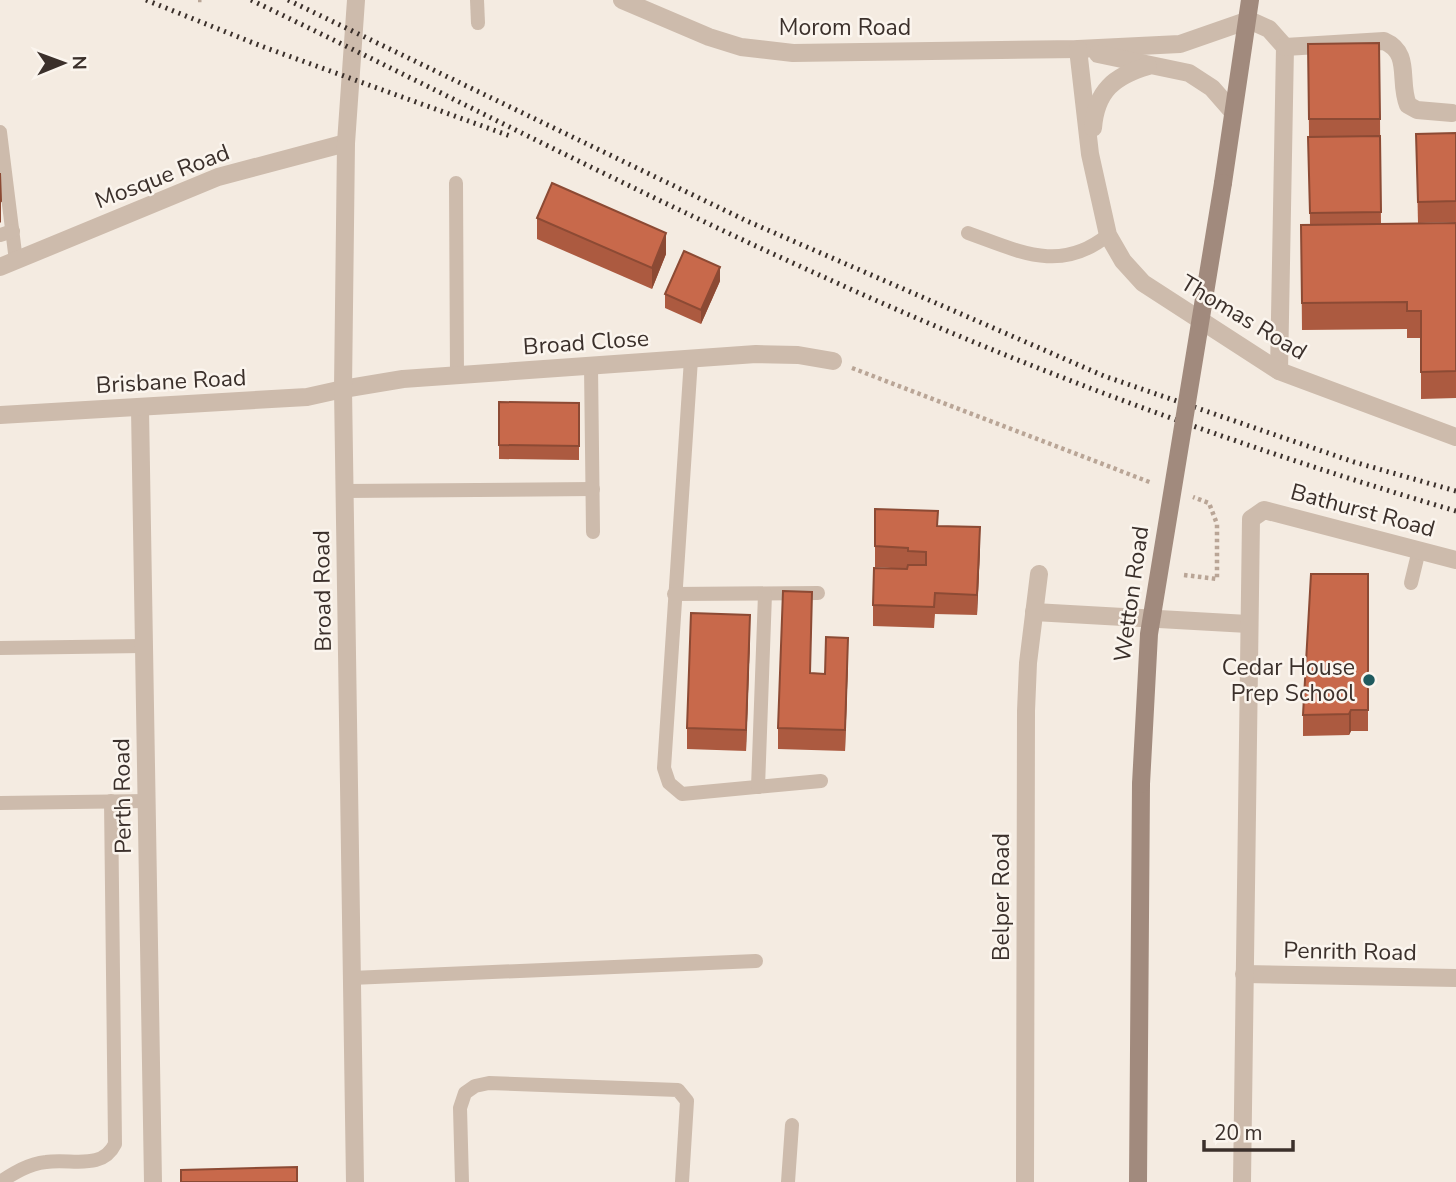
<svg xmlns="http://www.w3.org/2000/svg" width="1456" height="1182" viewBox="0 0 1456 1182" font-family="'Nunito Sans',sans-serif">
	<style>
		.lines { fill: none; stroke-linecap: round; stroke-linejoin: round }
		.path { stroke: #b9a596; stroke-width: 4.5; stroke-dasharray: 3.5 3.5; stroke-linecap: butt }
		.service { stroke: #cdbbac; stroke-width: 14 }
		.minor { stroke: #cdbbac; stroke-width: 18 }
		.tertiary { stroke: #cdbbac; stroke-width: 18 }
		.secondary { stroke: #a18a7d; stroke-width: 18 }
		.rail { stroke: #3b302b; stroke-width: 5; stroke-dasharray: 2 5; stroke-linecap: butt }
		.secondary-bridge { stroke: #a18a7d; stroke-width: 18 }
		.wall { fill: #ac5a40 }
		.shaded-wall { fill: #8c4a34 }
		.building { fill: #c8694b; stroke: #8c4a34; stroke-width: 2 }
		.poi-dot { fill: #1f5a5e; stroke: #fbf5ee; stroke-width: 2.5 }
		.labels { text-anchor: middle; stroke-width: 5; stroke-linejoin: round; paint-order: stroke }
		.street-label { font-size: 23px; fill: #3b302b; stroke: #fbf5ee }
		.poi-label { font-size: 23px; fill: #3b302b; stroke: #fbf5ee; text-anchor: end }
	</style>
	<rect width="100%" height="100%" fill="#f4ebe1"/>
	<g class="lines">
		<g class="path">
			<polyline points="198,0 202,0"/>
			<polyline points="852,368 1152,483"/>
			<polyline points="1184,575 1217,579 1217,524 1209,503 1193,497"/>
		</g>
		<g class="service">
			<polyline points="477,0 478,23"/>
			<polyline points="0,132 16,261"/>
			<polyline points="456,183 457,376"/>
			<path d="M968 233C1019 251 1060 274 1108 235"/>
			<polyline points="0,235 13,231"/>
			<polyline points="691,359 664,768 669,783 682,794 821,781"/>
			<polyline points="591,366 593,532"/>
			<polyline points="345,491 593,489"/>
			<polyline points="1411,583 1419,550"/>
			<polyline points="674,594 818,593"/>
			<polyline points="0,648 143,646"/>
			<polyline points="758,787 765,594"/>
			<polyline points="0,803 147,801"/>
			<polyline points="351,978 756,961"/>
			<path d="M0 1182C14 1173 28 1164 46 1162 71 1158 102 1171 115 1144L111 801"/>
			<polyline points="462,1182 460,1108 465,1093 475,1086 489,1083 678,1090 687,1101 682,1182"/>
			<polyline points="788,1182 792,1125"/>
		</g>
		<g class="minor">
			<polyline points="622,0 709,37 741,47 793,53 1078,49 1180,44 1249,20 1269,29 1285,47 1279,371"/>
			<path d="M1285 47 1384 41C1412 53 1398 81 1408 105L1417 110 1452 113"/>
			<polyline points="1078,49 1090,154 1108,235 1123,261 1143,283 1279,371 1456,437"/>
			<polyline points="1098,54 1189,73 1212,88 1233,112"/>
			<path d="M1093 128C1096 91 1114 76 1148 66"/>
			<polyline points="0,267 218,177 346,143"/>
			<polyline points="343,389 403,379 756,354 798,355 833,361"/>
			<polyline points="140,409 153,1182"/>
			<polyline points="1034,612 1248,624"/>
			<polyline points="1244,974 1456,978"/>
			<polyline points="1025,1182 1026,711 1028,663 1039,574"/>
			<polyline points="1242,1182 1251,519 1264,510 1456,560"/>
		</g>
		<g class="tertiary">
			<polyline points="0,415 307,397 343,389"/>
			<polyline points="355,1182 343,389 346,143 356,0"/>
		</g>
		<g class="secondary">
			<polyline points="1223,183 1250,0"/>
			<polyline points="1138,1182 1141,784"/>
		</g>
		<g class="rail">
			<polyline points="146,0 261,46 510,136"/>
			<path d="M251 0C443 92 632 191 826 278 1030 371 1242 448 1456 511"/>
			<polyline points="288,0 747,221 1104,376 1354,462 1456,491"/>
		</g>
		<polyline class="secondary-bridge" points="1141,784 1149,634 1223,183"/>
	</g>
	<g class="wall">
		<polygon points="1308,44 1380,119 1381,224 1456,223 1456,398 1421,399 1421,338 1407,338 1407,329 1302,330 1301,225 1310,225"/>
		<polygon points="1456,133 1456,222 1418,223 1416,134"/>
		<polygon points="537,218 666,254 652,289 537,239"/>
		<polygon points="720,281 701,324 665,308 665,294"/>
		<polygon points="499,402 579,403 579,460 499,459"/>
		<polygon points="875,509 938,526 980,548 977,615 935,614 934,628 873,626 873,605 907,569 875,567"/>
		<polygon points="1368,574 1368,731 1351,731 1349,735 1303,736 1303,715"/>
		<polygon points="812,613 810,673 825,674 848,659 845,751 778,749 778,728"/>
		<polygon points="750,636 746,751 687,749 687,728"/>
	</g>
	<g class="shaded-wall">
		<polygon points="1,201 1,222 0,223 0,202"/>
		<polygon points="666,233 666,254 652,289 652,268"/>
		<polygon points="720,267 720,281 701,324 701,310"/>
		<polygon points="980,527 980,548 977,615 977,595"/>
		<polygon points="750,615 750,636 746,751 746,730"/>
		<polygon points="848,638 848,659 845,751 845,730"/>
		<polygon points="1351,710 1351,731 1349,735 1349,714"/>
	</g>
	<g class="building">
		<polygon points="1379,43 1380,119 1309,119 1308,44"/>
		<polygon points="1456,133 1456,201 1418,202 1416,134"/>
		<polygon points="1380,136 1381,212 1310,213 1308,137"/>
		<polygon points="0,173 1,201 0,202"/>
		<polygon points="552,183 666,233 652,268 537,218"/>
		<polygon points="1456,223 1456,371 1421,372 1421,311 1407,311 1407,302 1302,303 1301,225"/>
		<polygon points="684,251 720,267 701,310 665,294"/>
		<polygon points="499,402 579,403 579,446 499,445"/>
		<polygon points="875,509 938,511 937,526 980,527 977,595 935,593 934,607 873,605 874,568 907,569 908,565 926,565 926,552 908,551 908,548 875,546"/>
		<polygon points="1311,574 1368,574 1368,710 1351,710 1349,714 1303,715"/>
		<polygon points="783,591 812,592 810,673 825,674 826,637 848,638 845,730 778,728"/>
		<polygon points="691,613 750,615 746,730 687,728"/>
		<polygon points="297,1167 297,1182 181,1182 181,1170"/>
	</g>
	<circle class="poi-dot" cx="1369" cy="680" r="7"/>
	<g class="labels">
		<g class="street-label">
			<text x="845" y="35">Morom Road</text>
			<text transform="translate(162 176) rotate(-21)" y="8">Mosque Road</text>
			<text transform="translate(1244 317) rotate(31)" y="8">Thomas Road</text>
			<text transform="translate(586 342) rotate(-4)" y="8">Broad Close</text>
			<text transform="translate(171 381) rotate(-3)" y="8">Brisbane Road</text>
			<text transform="translate(1363 510) rotate(15)" y="8">Bathurst Road</text>
			<text transform="translate(322 591) rotate(-91)" y="8">Broad Road</text>
			<text transform="translate(1131 594) rotate(-82)" y="8">Wetton Road</text>
			<text transform="translate(122 796) rotate(-91)" y="8">Perth Road</text>
			<text transform="translate(1001 897) rotate(-90)" y="8">Belper Road</text>
			<text transform="translate(1350 951) rotate(1)" y="8">Penrith Road</text>
		</g>
		<g class="poi-label">
			<text x="1355" y="675">Cedar House<tspan x="1355" dy="26">Prep School</tspan></text>
		</g>
	</g>
	<g transform="translate(63 63) rotate(89)" stroke="#fbf5ee" stroke-width="5" paint-order="stroke">
	<path d="M0-5L12 26L0 18L-12 26Z" fill="#3b302b"/>
	<text y="-10" font-size="19" font-weight="bold" text-anchor="middle" fill="#3b302b">N</text>
	</g>
	<path d="M1204 1140v10h89v-10" fill="none" stroke="#3b302b" stroke-width="3.5"/>
	<text x="1214" y="1140" font-size="21" fill="#3b302b" stroke="#fbf5ee" stroke-width="5" paint-order="stroke">20 m</text>
</svg>
